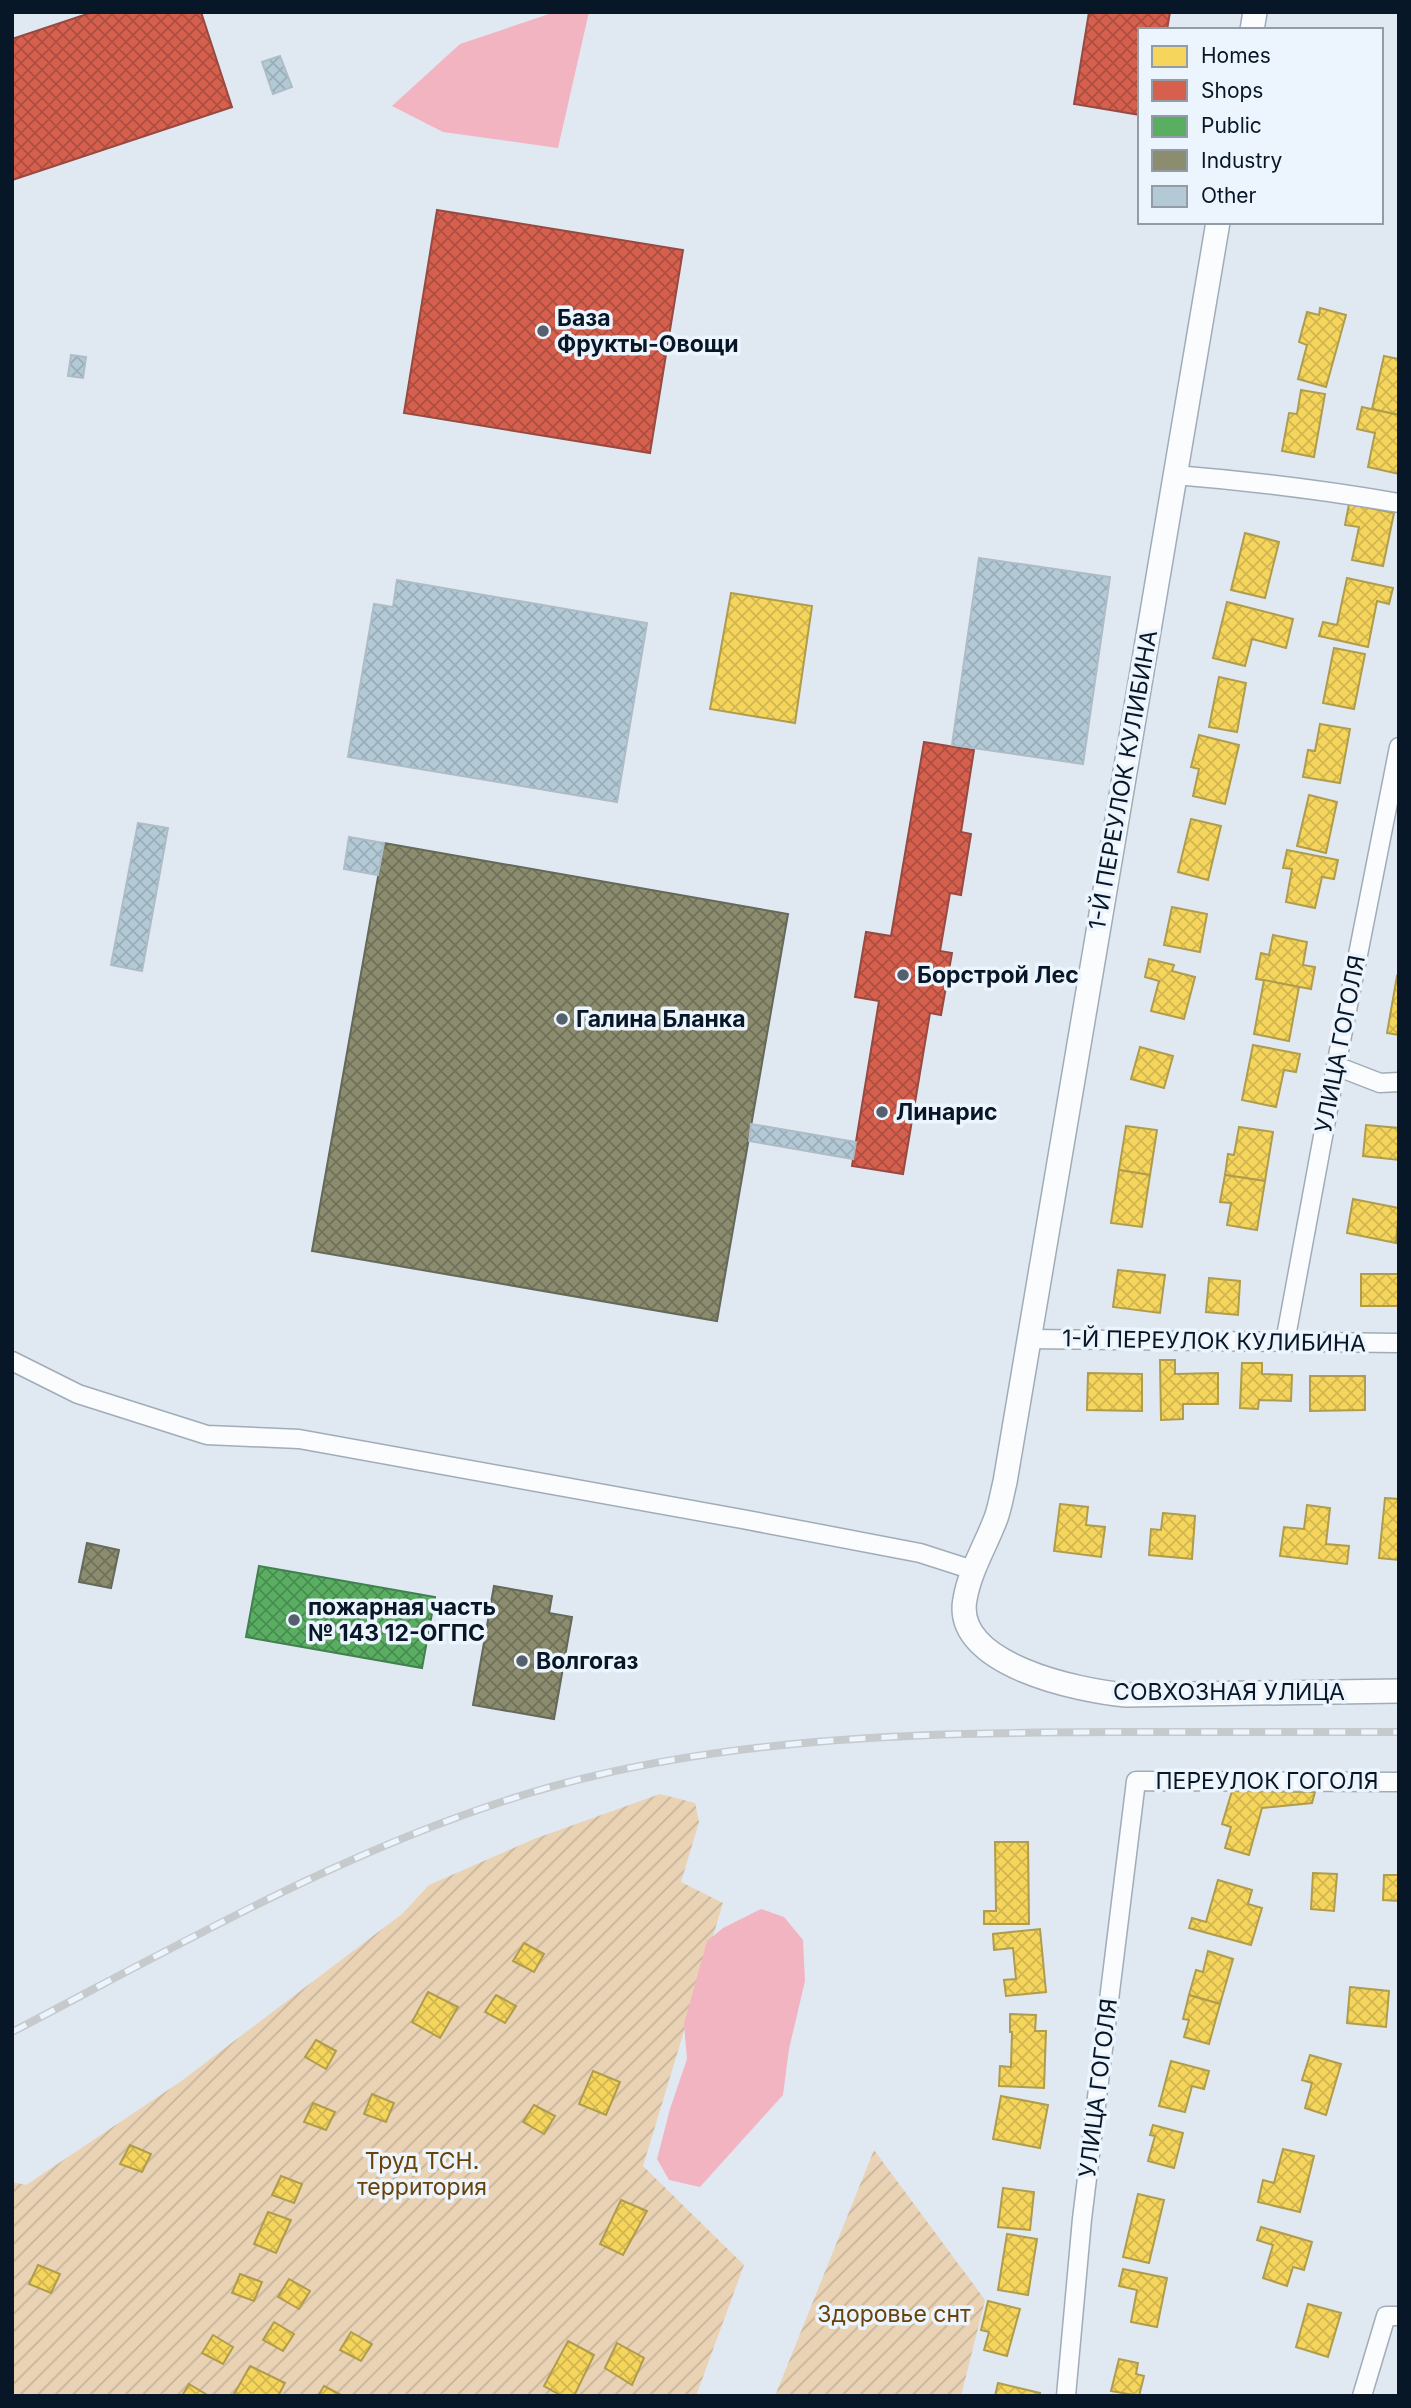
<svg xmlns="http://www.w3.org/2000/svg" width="1411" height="2408" viewBox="0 0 1411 2408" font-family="Inter,sans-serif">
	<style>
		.garden { fill: url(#garden-furrows) }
		.water { fill: #f2b4c0 }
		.homes { fill: url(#homes-cross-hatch); stroke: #af9c4c; stroke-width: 2 }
		.shops { fill: url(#shops-cross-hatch); stroke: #984a42; stroke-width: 2 }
		.public { fill: url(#public-cross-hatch); stroke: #418150; stroke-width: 2 }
		.industry { fill: url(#industry-cross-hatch); stroke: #646959; stroke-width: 2 }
		.building { fill: url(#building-cross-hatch); stroke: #adbcc6; stroke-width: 2 }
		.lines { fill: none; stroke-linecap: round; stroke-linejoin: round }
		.minor-casing { stroke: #a1acb8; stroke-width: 21 }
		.tertiary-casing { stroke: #a1acb8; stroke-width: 26 }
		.minor { stroke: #fafcfd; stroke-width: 18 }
		.tertiary { stroke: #fafcfd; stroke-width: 23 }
		.rail-casing { stroke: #c6cacd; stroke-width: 8 }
		.rail { stroke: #ecf4fd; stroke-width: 5; stroke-dasharray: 16; stroke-linecap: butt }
		.poi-dot { fill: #54606e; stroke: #ecf4fd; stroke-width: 2.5 }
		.labels { text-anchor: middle; stroke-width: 7; stroke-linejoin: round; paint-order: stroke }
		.poi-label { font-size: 23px; font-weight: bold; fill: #081727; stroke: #ecf4fd; text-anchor: start }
		.street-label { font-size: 23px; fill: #081727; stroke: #ecf4fd }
		.park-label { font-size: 23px; fill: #674209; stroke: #ecf4fd }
	</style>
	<defs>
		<pattern id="garden-furrows" width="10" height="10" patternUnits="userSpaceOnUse" patternTransform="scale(1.75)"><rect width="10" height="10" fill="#ead2b4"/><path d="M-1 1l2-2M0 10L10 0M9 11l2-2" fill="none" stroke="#c7b49b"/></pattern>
		<pattern id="homes-cross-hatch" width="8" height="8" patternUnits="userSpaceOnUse" patternTransform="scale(1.75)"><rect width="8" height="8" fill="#f6d55c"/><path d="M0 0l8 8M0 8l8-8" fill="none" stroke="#d1b650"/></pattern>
		<pattern id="shops-cross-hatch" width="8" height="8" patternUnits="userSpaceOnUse" patternTransform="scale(1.75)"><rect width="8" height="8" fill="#d6604d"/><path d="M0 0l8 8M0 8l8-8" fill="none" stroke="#ac4e40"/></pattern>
		<pattern id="public-cross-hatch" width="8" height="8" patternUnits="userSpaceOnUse" patternTransform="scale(1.75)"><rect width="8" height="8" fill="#5aae61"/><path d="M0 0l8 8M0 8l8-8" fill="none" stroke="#488d50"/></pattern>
		<pattern id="industry-cross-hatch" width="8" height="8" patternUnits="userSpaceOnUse" patternTransform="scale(1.75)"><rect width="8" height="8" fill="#8c8c6e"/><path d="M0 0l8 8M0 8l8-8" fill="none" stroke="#70715a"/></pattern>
		<pattern id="building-cross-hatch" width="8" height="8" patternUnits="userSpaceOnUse" patternTransform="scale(1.75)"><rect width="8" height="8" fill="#b3cad6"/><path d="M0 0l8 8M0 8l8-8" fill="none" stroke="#98adb8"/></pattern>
	</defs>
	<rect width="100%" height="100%" fill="#e0e9f2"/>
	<g class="garden">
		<polygon points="660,1794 695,1803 699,1822 681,1882 723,1903 643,2166 744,2265 696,2396 12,2396 12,2182 26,2185 180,2082 402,1914 429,1885 534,1839"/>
		<polygon points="874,2150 985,2300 961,2396 775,2396"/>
	</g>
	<g class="water">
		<polygon points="555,12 589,12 558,148 443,132 392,106 460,44"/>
		<polygon points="761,1909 784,1917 803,1940 805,1981 789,2049 783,2095 700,2187 669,2180 657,2159 670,2109 687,2059 684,2024 707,1941 723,1928"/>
	</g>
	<g class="homes">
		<polygon points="1320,308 1346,315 1326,387 1298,379 1307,345 1299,342 1307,312 1319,315"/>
		<polygon points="1384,356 1399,359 1399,415 1372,409"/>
		<polygon points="1301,390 1325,394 1314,457 1282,451 1289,413 1297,414"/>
		<polygon points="1362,407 1399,415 1399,474 1368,467 1375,433 1357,429"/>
		<polygon points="1349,504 1394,513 1383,566 1352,560 1359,527 1345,525"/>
		<polygon points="1245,533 1279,542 1265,598 1231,590"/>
		<polygon points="1347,578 1393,588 1389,604 1377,601 1368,647 1319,636 1323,622 1337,625"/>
		<polygon points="731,593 812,606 795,723 710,709"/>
		<polygon points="1227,602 1293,619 1286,648 1252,639 1245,666 1213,658"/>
		<polygon points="1334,648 1365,654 1354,709 1323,703"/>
		<polygon points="1219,677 1246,683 1237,732 1209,727"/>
		<polygon points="1320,724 1350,729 1340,783 1303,777 1308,750 1315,751"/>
		<polygon points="1199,735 1239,745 1225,804 1193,796 1199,769 1191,767"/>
		<polygon points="1309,795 1337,802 1326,853 1297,846"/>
		<polygon points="1191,819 1221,826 1208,880 1178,872"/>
		<polygon points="1287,850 1338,860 1334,879 1322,877 1315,908 1286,902 1292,869 1283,868"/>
		<polygon points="1172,907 1207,914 1200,952 1164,945"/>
		<polygon points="1273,935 1307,942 1303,965 1315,967 1311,989 1256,979 1261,953 1269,955"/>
		<polygon points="1149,959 1174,965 1172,971 1195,977 1184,1019 1151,1011 1159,981 1145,977"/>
		<polygon points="1397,976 1399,977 1399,1035 1387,1033"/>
		<polygon points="1264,980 1299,987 1289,1041 1254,1034"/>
		<polygon points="1253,1045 1300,1054 1296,1072 1284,1070 1276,1107 1242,1100"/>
		<polygon points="1140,1047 1173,1056 1164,1088 1131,1079"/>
		<polygon points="1366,1125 1399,1128 1399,1160 1363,1156"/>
		<polygon points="1126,1126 1157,1130 1150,1175 1119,1170"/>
		<polygon points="1239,1127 1273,1132 1265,1181 1225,1175 1228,1154 1234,1155"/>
		<polygon points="1119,1170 1150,1175 1142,1227 1111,1223"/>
		<polygon points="1225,1175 1265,1181 1257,1230 1227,1225 1231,1203 1220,1202"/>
		<polygon points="1353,1199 1399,1208 1396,1243 1347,1233"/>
		<polygon points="1118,1270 1165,1275 1160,1313 1113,1307"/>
		<rect x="1361" y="1274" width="38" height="32"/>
		<polygon points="1209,1278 1240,1281 1238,1315 1206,1312"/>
		<polygon points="1160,1360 1175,1360 1175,1374 1218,1373 1218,1404 1183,1404 1183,1419 1161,1420"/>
		<polygon points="1242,1363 1262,1363 1262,1374 1292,1375 1291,1401 1259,1400 1258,1409 1240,1408"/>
		<polygon points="1088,1373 1142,1374 1142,1411 1087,1410"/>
		<polygon points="1310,1376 1365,1376 1365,1410 1310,1411"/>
		<polygon points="1385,1498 1399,1499 1399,1560 1379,1558"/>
		<polygon points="1060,1504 1088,1507 1086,1525 1105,1527 1101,1557 1054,1551"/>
		<polygon points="1307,1505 1330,1508 1326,1544 1349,1546 1347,1564 1280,1556 1284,1527 1304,1529"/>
		<polygon points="1163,1513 1195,1516 1192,1559 1149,1555 1151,1529 1161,1530"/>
		<polygon points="1232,1791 1315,1792 1312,1803 1262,1808 1249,1855 1225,1848 1231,1827 1222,1824"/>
		<polygon points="995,1842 1028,1842 1029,1924 984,1924 984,1911 996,1911"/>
		<polygon points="1313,1873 1337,1874 1334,1911 1311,1909"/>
		<polygon points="1384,1875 1399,1875 1399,1901 1383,1900"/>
		<polygon points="1218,1880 1252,1890 1248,1904 1262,1908 1251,1945 1189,1928 1192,1918 1206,1922"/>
		<polygon points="1040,1929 1046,1992 1006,1996 1004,1980 1016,1979 1013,1948 994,1950 993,1934"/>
		<polygon points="524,1943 544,1954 534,1972 513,1961"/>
		<polygon points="1208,1951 1233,1959 1220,2004 1189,1995 1196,1970 1203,1972"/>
		<polygon points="1350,1987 1389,1991 1386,2027 1347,2023"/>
		<polygon points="428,1992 458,2007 440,2038 412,2022"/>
		<polygon points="496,1995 516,2006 505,2023 485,2012"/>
		<polygon points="1189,1995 1220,2004 1209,2044 1184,2037 1189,2020 1183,2019"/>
		<polygon points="1010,2014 1036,2015 1035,2031 1046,2031 1044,2088 999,2086 1000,2066 1011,2067 1012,2032 1010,2032"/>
		<polygon points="316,2040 336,2051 326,2069 305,2057"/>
		<polygon points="1310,2055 1341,2064 1326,2115 1305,2108 1312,2083 1302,2080"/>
		<polygon points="1171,2061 1209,2071 1204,2089 1192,2086 1185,2112 1159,2106"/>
		<polygon points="593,2071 620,2082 606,2115 579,2104"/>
		<polygon points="372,2094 394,2103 386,2122 364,2114"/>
		<polygon points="1001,2096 1048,2105 1040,2148 993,2139"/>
		<polygon points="313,2103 335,2112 326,2130 304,2122"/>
		<polygon points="534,2105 555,2116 544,2134 523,2122"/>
		<polygon points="1153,2125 1183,2133 1174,2168 1148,2161 1155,2136 1150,2135"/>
		<polygon points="130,2145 151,2154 142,2172 120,2164"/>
		<polygon points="1283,2149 1314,2156 1300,2212 1258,2202 1263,2180 1274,2183"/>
		<polygon points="281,2176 302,2184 294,2203 272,2195"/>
		<polygon points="1003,2188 1034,2192 1030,2230 998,2227"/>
		<polygon points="1138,2194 1164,2200 1149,2263 1123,2257"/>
		<polygon points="621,2200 647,2211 623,2255 600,2244"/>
		<polygon points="268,2212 291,2220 276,2253 254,2244"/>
		<polygon points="1261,2227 1312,2242 1304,2270 1293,2267 1287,2286 1263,2278 1273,2245 1257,2240"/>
		<polygon points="1007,2234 1037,2239 1028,2295 998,2290"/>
		<polygon points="38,2265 60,2274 51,2293 29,2284"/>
		<polygon points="1123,2269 1167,2278 1157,2327 1131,2322 1137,2290 1119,2286"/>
		<polygon points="240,2274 262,2282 254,2301 232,2293"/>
		<polygon points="289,2279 310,2291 299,2309 278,2297"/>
		<polygon points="988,2301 1020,2309 1007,2356 984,2350 989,2332 981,2330"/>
		<polygon points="1308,2304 1341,2313 1328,2357 1296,2347"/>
		<polygon points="274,2322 294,2334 283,2351 263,2340"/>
		<polygon points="351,2332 372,2344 361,2361 340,2350"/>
		<polygon points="213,2335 233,2347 223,2364 202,2353"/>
		<polygon points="568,2341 594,2355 574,2396 562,2396 544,2386"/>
		<polygon points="617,2343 644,2358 632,2385 605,2368"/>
		<polygon points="1119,2359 1138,2363 1136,2374 1144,2376 1139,2396 1111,2391"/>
		<polygon points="250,2366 285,2383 278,2396 233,2396"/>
		<polygon points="998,2383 1040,2393 1039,2396 995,2396"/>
		<polygon points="189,2384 209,2396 182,2396"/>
		<polygon points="324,2386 343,2396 318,2396"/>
	</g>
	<g class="shops">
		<polygon points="93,12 201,12 232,107 12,180 12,39"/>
		<polygon points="1089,12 1170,12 1167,30 1140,30 1140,115 1074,104"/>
		<polygon points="437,210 683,250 650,453 404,413"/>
		<polygon points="924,742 974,750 961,832 971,834 961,895 950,893 940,951 952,953 941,1015 930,1013 903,1174 852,1166 879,1001 855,997 866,932 891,936"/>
	</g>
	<polygon class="public" points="259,1566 435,1597 422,1668 246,1637"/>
	<g class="industry">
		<polygon points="384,843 788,914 717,1321 312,1251"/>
		<polygon points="87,1543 119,1550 111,1588 79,1582"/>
		<polygon points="494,1586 552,1596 549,1613 572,1617 554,1719 473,1705"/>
	</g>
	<g class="building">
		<polygon points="280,56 292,87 273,94 262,62"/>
		<polygon points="71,355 86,357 83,378 68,376"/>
		<polygon points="979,558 1110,577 1083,764 952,745"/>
		<polygon points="397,580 647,623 617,802 348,757 374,604 393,607"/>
		<polygon points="138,823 168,828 142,971 111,965"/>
		<polygon points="349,837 384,843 378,875 344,869"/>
		<polygon points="751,1124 856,1142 853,1159 749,1141"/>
	</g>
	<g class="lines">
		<defs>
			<g id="minor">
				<path d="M1175 475C1250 481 1324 490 1399 503"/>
				<polyline points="1336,1066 1380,1083 1399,1082"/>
				<polyline points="1029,1339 1399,1343"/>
				<polyline points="1285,1342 1336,1066 1399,747"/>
				<polyline points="12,1361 78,1394 207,1435 299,1439 742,1519 920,1553 973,1570"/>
				<polyline points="1066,2396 1082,2219 1136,1781 1399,1782"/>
				<polyline points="1362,2396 1386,2316 1399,2316"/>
			</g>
			<g id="tertiary">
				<polyline points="1252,30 1255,12"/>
				<path d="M1218 222 1005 1482C1002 1494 1000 1507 996 1518 986 1545 970 1570 965 1599 952 1665 1080 1691 1126 1695L1399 1691"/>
			</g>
		</defs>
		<use href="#minor" class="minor-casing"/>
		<use href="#tertiary" class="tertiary-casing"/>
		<use href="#minor" class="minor"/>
		<use href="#tertiary" class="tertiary"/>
		<defs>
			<path id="rail" d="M12 2032C181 1944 349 1847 533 1792 718 1737 916 1733 1108 1732 1205 1732 1302 1732 1399 1732"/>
		</defs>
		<use href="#rail" class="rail-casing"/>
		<use href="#rail" class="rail"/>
	</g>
	<g class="poi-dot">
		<circle cx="543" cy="331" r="7"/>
		<circle cx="903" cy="975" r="7"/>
		<circle cx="562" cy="1019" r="7"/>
		<circle cx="882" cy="1112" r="7"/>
		<circle cx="294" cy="1620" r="7"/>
		<circle cx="522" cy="1661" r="7"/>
	</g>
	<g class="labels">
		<g class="poi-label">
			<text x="557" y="326">База<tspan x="557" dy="26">Фрукты-Овощи</tspan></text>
			<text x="917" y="983">Борстрой Лес</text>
			<text x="576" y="1027">Галина Бланка</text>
			<text x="896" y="1120">Линарис</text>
			<text x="308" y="1615">пожарная часть<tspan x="308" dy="26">№ 143 12-ОГПС</tspan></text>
			<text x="536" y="1669">Волгогаз</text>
		</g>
		<g class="street-label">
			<text transform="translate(1123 780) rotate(-80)" y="8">1-Й ПЕРЕУЛОК КУЛИБИНА</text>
			<text transform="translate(1340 1044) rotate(-79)" y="8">УЛИЦА ГОГОЛЯ</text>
			<text transform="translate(1214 1341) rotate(1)" y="8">1-Й ПЕРЕУЛОК КУЛИБИНА</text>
			<text x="1229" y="1700">СОВХОЗНАЯ УЛИЦА</text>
			<text x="1267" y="1789">ПЕРЕУЛОК ГОГОЛЯ</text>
			<text transform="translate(1098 2088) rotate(-83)" y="8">УЛИЦА ГОГОЛЯ</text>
		</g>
		<g class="park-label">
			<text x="422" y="2169">Труд ТСН.<tspan x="422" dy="26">территория</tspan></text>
			<text x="894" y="2322">Здоровье снт</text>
		</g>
	</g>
	<rect width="1411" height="2408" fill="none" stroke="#081727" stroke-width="28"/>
	<rect x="1138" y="28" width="245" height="196" fill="#ecf4fd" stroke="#919ca7" stroke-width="2"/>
	<rect x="1152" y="46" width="35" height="21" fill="#f6d55c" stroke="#919ca7" stroke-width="2"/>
	<text x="1201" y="63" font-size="21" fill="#081727">Homes</text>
	<rect x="1152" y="80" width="35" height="21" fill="#d6604d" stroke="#919ca7" stroke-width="2"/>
	<text x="1201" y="98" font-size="21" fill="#081727">Shops</text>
	<rect x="1152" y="116" width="35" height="21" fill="#5aae61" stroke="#919ca7" stroke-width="2"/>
	<text x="1201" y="133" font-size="21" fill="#081727">Public</text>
	<rect x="1152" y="150" width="35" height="21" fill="#8c8c6e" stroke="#919ca7" stroke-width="2"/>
	<text x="1201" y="168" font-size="21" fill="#081727">Industry</text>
	<rect x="1152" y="186" width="35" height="21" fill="#b3cad6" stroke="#919ca7" stroke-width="2"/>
	<text x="1201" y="203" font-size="21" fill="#081727">Other</text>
</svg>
